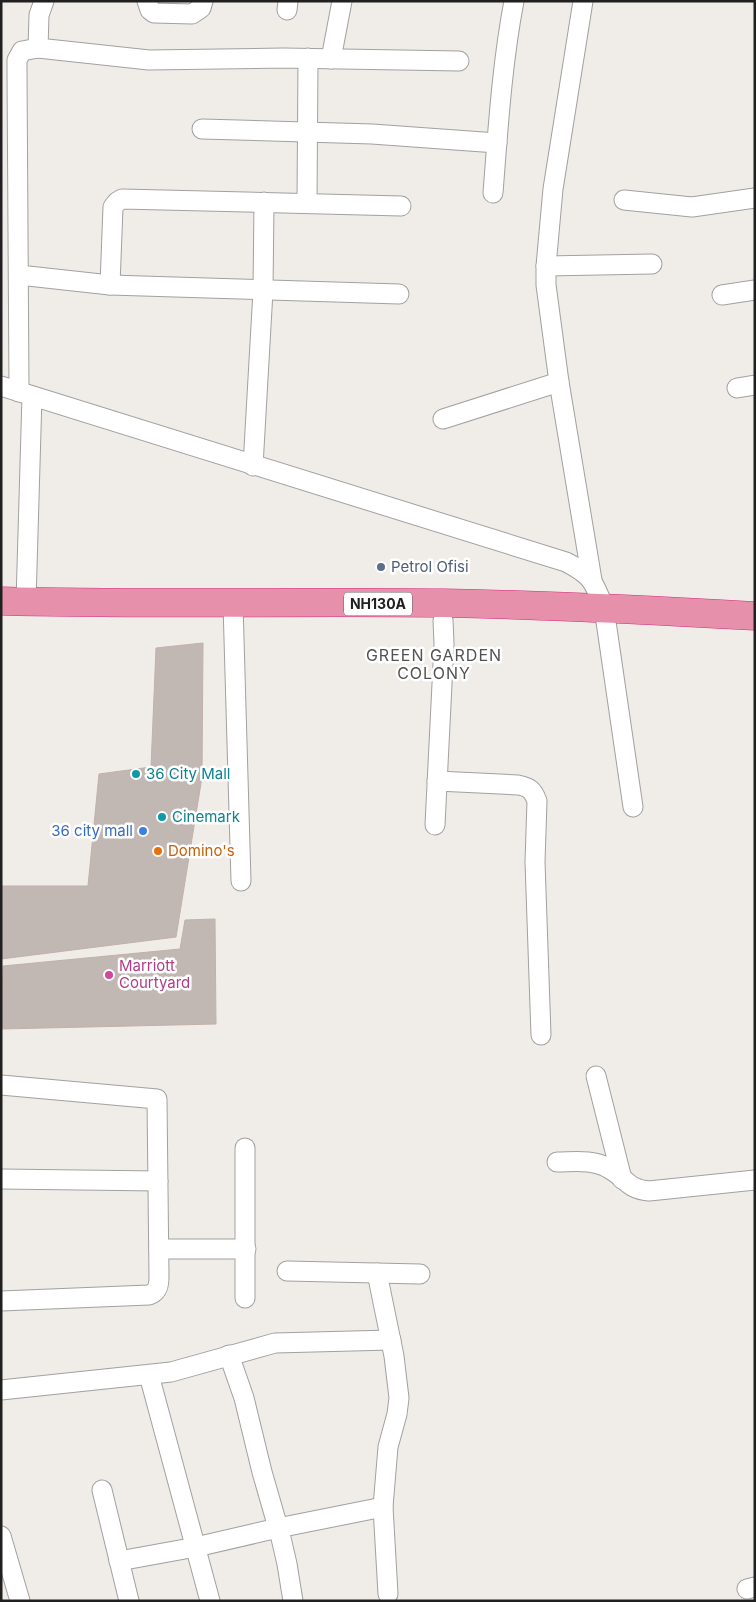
<svg xmlns="http://www.w3.org/2000/svg" width="756" height="1602" viewBox="0 0 756 1602" font-family="Inter,sans-serif">
	<style>
		.building { fill: #c1b7b3; stroke: #c2b1a9 }
		.lines { fill: none; stroke-linecap: round; stroke-linejoin: round }
		.minor-casing { stroke: #a1a1a1; stroke-width: 21 }
		.highway-casing { stroke: #d8297c; stroke-width: 29 }
		.minor { stroke: #fff; stroke-width: 19 }
		.highway { stroke: #e690ab; stroke-width: 28 }
		.service-dot { fill: #5c6f8a; stroke: #fff; stroke-width: 2 }
		.culture-dot { fill: #0f9aa8; stroke: #fff; stroke-width: 2 }
		.shop-dot { fill: #3f7fe0; stroke: #fff; stroke-width: 2 }
		.food-dot { fill: #e8710a; stroke: #fff; stroke-width: 2 }
		.hotel-dot { fill: #d1479c; stroke: #fff; stroke-width: 2 }
		.labels { text-anchor: middle; stroke-width: 5; stroke-linejoin: round; paint-order: stroke }
		.shield { fill: #fff; stroke: #636363; stroke-width: 1 }
		.shield-label { font-size: 14px; font-weight: bold; fill: #202020 }
		.service-label { font-size: 15px; fill: #4e5e75; stroke: #fff; text-anchor: start }
		.culture-label { font-size: 15px; fill: #0d838f; stroke: #fff; text-anchor: start }
		.shop-label { font-size: 15px; fill: #366cbe; stroke: #fff; text-anchor: end }
		.food-label { font-size: 15px; fill: #c56008; stroke: #fff; text-anchor: start }
		.hotel-label { font-size: 15px; fill: #b23c85; stroke: #fff; text-anchor: start }
		.neighbourhood-label { font-size: 16px; letter-spacing: 1px; fill: #535353; stroke: #fff }
	</style>
	<rect width="100%" height="100%" fill="#f0ece7"/>
	<g class="building">
		<polygon points="203,643 202,777 176,937 1,959 1,886 88,886 99,774 151,767 156,648"/>
		<polygon points="215,919 216,1024 1,1029 3,966 180,949 185,920"/>
	</g>
	<g class="lines">
		<defs>
			<g id="minor">
				<polyline points="147,1 150,10 154,13 192,14 201,8 203,1"/>
				<polyline points="583,1 553,189 546,266 546,285 559,382 592,580"/>
				<polyline points="287,10 288,1"/>
				<polyline points="38,48 39,15 44,1"/>
				<polyline points="331,59 342,1"/>
				<polyline points="202,129 372,134 497,143"/>
				<path d="M493 193C498 129 502 64 514 1"/>
				<polyline points="624,200 692,207 755,198"/>
				<polyline points="307,203 308,58"/>
				<polyline points="546,266 652,264"/>
				<polyline points="19,275 110,285 399,294"/>
				<polyline points="110,285 113,207 117,202 122,199 401,206"/>
				<polyline points="722,295 755,290"/>
				<path d="M1 386 566 562C592 575 594 582 604 608L633 807"/>
				<polyline points="737,388 755,385"/>
				<polyline points="19,392 17,71 17,60 22,51 38,48 149,60 283,58 459,61"/>
				<polyline points="443,419 559,382"/>
				<polyline points="253,466 263,291 264,202"/>
				<polyline points="26,602 32,396"/>
				<polyline points="233,604 241,881"/>
				<path d="M437 781 518 785C529 787 533 790 537 801L535 862 541 1035"/>
				<polyline points="435,825 444,644 443,620"/>
				<polyline points="596,1076 622,1179"/>
				<path d="M1 1085 157 1099 159 1277C159 1285 158 1292 149 1295L1 1301"/>
				<polyline points="245,1148 245,1298"/>
				<path d="M557 1162C573 1162 593 1159 608 1168 626 1177 626 1189 649 1191L755 1180"/>
				<polyline points="1,1179 158,1181"/>
				<polyline points="159,1249 246,1249"/>
				<polyline points="287,1271 420,1274"/>
				<polyline points="377,1273 394,1356 399,1398 397,1414 388,1447 383,1507 388,1594"/>
				<polyline points="229,1355 244,1398 262,1472 281,1538 287,1564 293,1601"/>
				<polyline points="149,1375 210,1601"/>
				<polyline points="1,1390 171,1372 275,1343 391,1340"/>
				<polyline points="102,1490 129,1601"/>
				<polyline points="1,1536 20,1601"/>
				<polyline points="119,1561 196,1547 278,1528 383,1507"/>
				<polyline points="747,1589 755,1587"/>
			</g>
			<path id="highway" d="M1 601C149 605 297 601 444 603 548 605 651 610 755 616"/>
		</defs>
		<use href="#minor" class="minor-casing"/>
		<use href="#highway" class="highway-casing"/>
		<use href="#minor" class="minor"/>
		<use href="#highway" class="highway"/>
	</g>
	<circle class="service-dot" cx="381" cy="567" r="5"/>
	<g class="culture-dot">
		<circle cx="136" cy="774" r="5"/>
		<circle cx="162" cy="817" r="5"/>
	</g>
	<circle class="shop-dot" cx="143" cy="831" r="5"/>
	<circle class="food-dot" cx="158" cy="851" r="5"/>
	<circle class="hotel-dot" cx="109" cy="975" r="5"/>
	<g class="labels">
		<rect class="shield" x="344" y="592.5" width="68" height="23" rx="4"/>
		<g class="shield-label">
			<text x="378" y="609">NH130A</text>
		</g>
		<g class="service-label">
			<text x="391" y="572">Petrol Ofisi</text>
		</g>
		<g class="culture-label">
			<text x="146" y="779">36 City Mall</text>
			<text x="172" y="822">Cinemark</text>
		</g>
		<g class="shop-label">
			<text x="133" y="836">36 city mall</text>
		</g>
		<g class="food-label">
			<text x="168" y="856">Domino's</text>
		</g>
		<g class="hotel-label">
			<text x="119" y="971">Marriott<tspan x="119" dy="17">Courtyard</tspan></text>
		</g>
		<g class="neighbourhood-label">
			<text x="434" y="661">GREEN GARDEN<tspan x="434" dy="18">COLONY</tspan></text>
		</g>
	</g>
	<rect width="756" height="1602" fill="none" stroke="#202020" stroke-width="5"/>
</svg>
